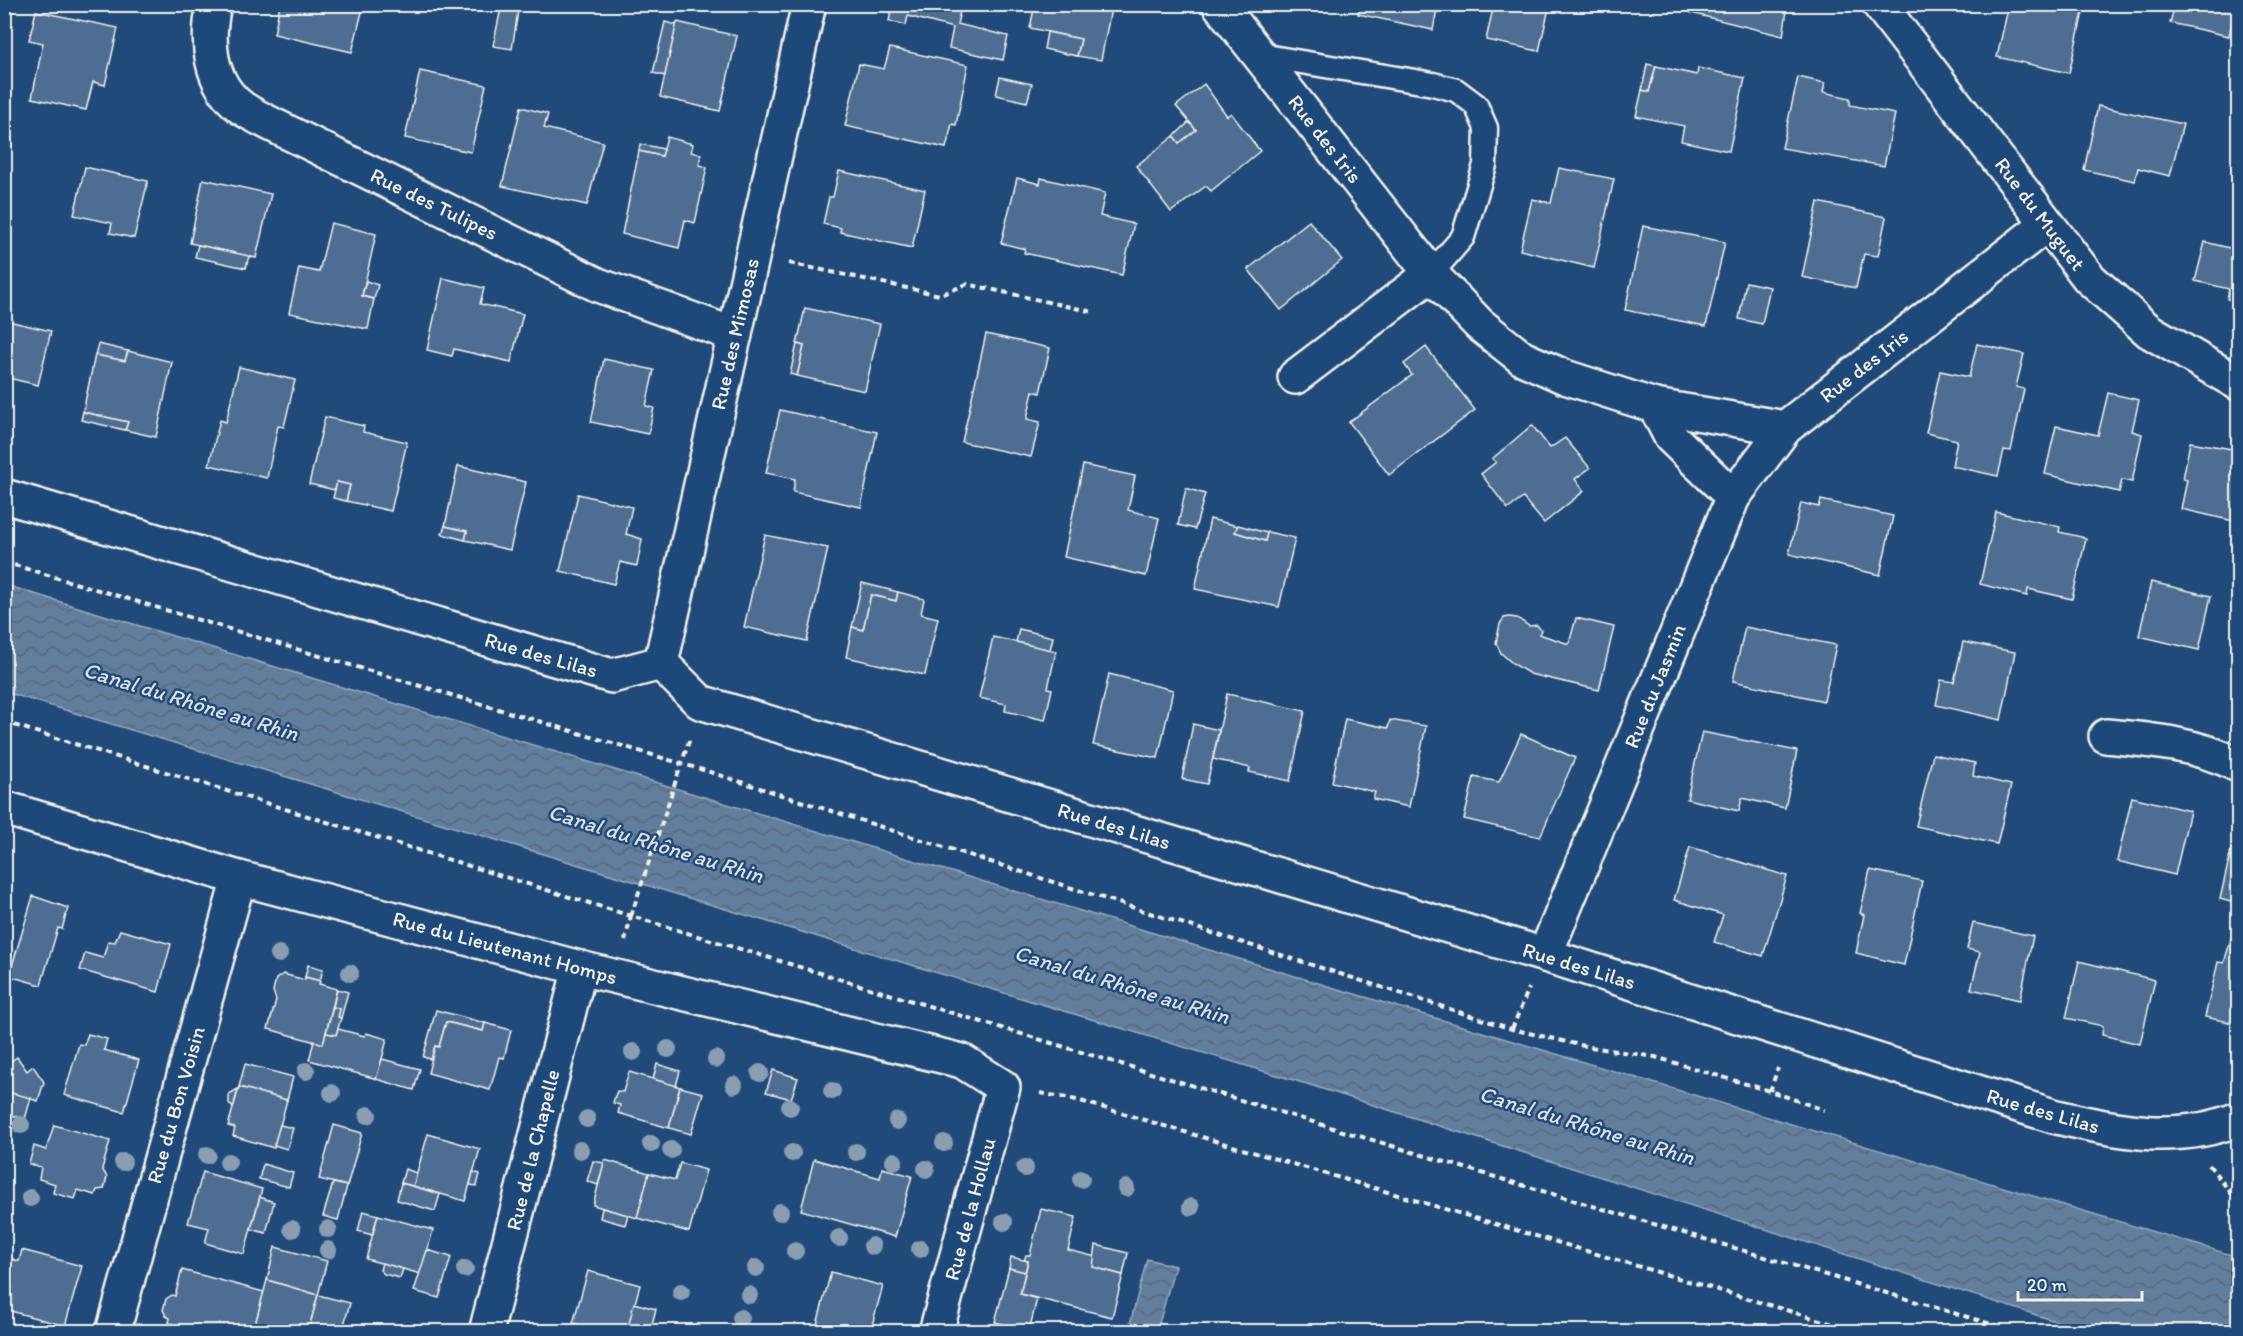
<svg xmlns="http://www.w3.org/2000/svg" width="2243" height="1336" viewBox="0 0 2243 1336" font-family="Itim,sans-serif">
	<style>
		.water { fill: url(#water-waves); stroke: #9cacbb; stroke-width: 1.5 }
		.building { fill: #4d6e92; stroke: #f4f1e8; stroke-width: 1.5 }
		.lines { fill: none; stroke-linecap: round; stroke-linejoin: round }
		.service-casing { stroke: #f4f1e8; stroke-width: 27 }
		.minor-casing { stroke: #f4f1e8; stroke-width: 38 }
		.path { stroke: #f4f1e8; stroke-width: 4; stroke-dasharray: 6 4.5; stroke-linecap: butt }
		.service { stroke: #1f4a7a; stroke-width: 22 }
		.minor { stroke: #1f4a7a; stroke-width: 33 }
		.path-bridge { stroke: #f4f1e8; stroke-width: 4; stroke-dasharray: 6 4.5; stroke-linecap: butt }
		.tree { fill: #8a9eb1 }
		.labels { text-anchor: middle; stroke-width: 5; stroke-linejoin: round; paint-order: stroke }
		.street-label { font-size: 21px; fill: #f4f1e8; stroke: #1f4a7a }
		.water-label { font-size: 22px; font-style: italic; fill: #dee0dd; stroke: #1f4a7a }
	</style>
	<defs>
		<pattern id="water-waves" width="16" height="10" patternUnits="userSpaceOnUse" patternTransform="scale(1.5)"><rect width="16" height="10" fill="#627e9d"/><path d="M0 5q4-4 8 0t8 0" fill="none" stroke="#58687a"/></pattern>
	</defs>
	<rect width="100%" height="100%" fill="#1f4a7a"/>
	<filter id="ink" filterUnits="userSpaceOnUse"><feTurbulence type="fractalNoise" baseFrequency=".0167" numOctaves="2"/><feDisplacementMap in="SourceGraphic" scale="12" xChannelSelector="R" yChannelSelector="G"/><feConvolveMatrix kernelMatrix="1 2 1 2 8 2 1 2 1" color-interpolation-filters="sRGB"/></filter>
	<g filter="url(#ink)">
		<g class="water">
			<polygon points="5,585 1328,986 2238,1257 2238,1331 2087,1331 1310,1085 5,692"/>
			<polygon points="1147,1259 1175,1266 1157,1331 1130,1324"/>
		</g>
		<g class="building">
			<polygon points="280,4 364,4 352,52 274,34"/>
			<polygon points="878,4 962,4 957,24 1008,36 1003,60 949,48 953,28 908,16 906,25 889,21 891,12 877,9"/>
			<polygon points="1035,4 1112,4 1101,60 1077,56 1081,39 1030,28"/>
			<polygon points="1360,4 1438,4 1433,30 1358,14"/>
			<polygon points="1494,4 1558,4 1557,11 1549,8 1539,51 1486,40"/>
			<polygon points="1693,4 1788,4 1783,36 1691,13"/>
			<polygon points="2009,4 2069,4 2084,8 2069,73 1997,57"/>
			<polygon points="2164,4 2236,4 2229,36 2170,23 2174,8"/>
			<polygon points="501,8 518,11 512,49 493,46"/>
			<polygon points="36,11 118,28 105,85 93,82 86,110 32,98 43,43 29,40"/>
			<polygon points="665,22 677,25 665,76 653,73"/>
			<polygon points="677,22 737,36 720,111 660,97"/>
			<polygon points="1047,32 1081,39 1077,56 1044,49"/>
			<polygon points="890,48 968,65 956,125 952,124 946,148 845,126 859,64 884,69"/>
			<polygon points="1647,64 1656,66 1649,92 1642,90"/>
			<polygon points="1656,66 1697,75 1698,68 1745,78 1729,151 1681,141 1684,126 1636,116 1642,90 1649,92"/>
			<polygon points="420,71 486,85 471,152 405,138"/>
			<polygon points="1000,77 1032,84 1027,102 996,95"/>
			<polygon points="1798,77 1825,83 1823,92 1850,98 1850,105 1895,114 1884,166 1782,148"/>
			<polygon points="1204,84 1227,116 1231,113 1260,151 1211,191 1206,186 1171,212 1136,166 1174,136 1179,143 1196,130 1176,106"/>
			<polygon points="2098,106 2183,124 2170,176 2138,168 2135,181 2084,170"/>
			<polygon points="521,107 548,114 544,128 603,142 587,205 502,186"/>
			<polygon points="1189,122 1196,130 1179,143 1174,136"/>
			<polygon points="667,137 693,144 691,152 701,154 699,165 707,167 695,223 685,220 679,248 622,234 639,151 662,156"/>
			<polygon points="640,144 664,149 662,156 639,151"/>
			<polygon points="85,167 148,181 134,238 110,233 112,223 74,215"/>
			<polygon points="1559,168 1614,179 1594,268 1520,250 1532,199 1551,203"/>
			<polygon points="839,171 925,190 912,248 840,232 841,228 823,224 829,197 833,197"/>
			<polygon points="1017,178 1040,184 1041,178 1105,193 1100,216 1134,224 1122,275 1024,253 1025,249 1001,243"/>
			<polygon points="203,179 271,194 256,258 190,243"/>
			<polygon points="1818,202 1886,217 1878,256 1864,254 1856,288 1802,277"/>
			<polygon points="1309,221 1342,260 1281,310 1248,269"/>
			<polygon points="331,223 376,234 362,296 374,299 368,329 289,313 299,268 319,272"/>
			<polygon points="1643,226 1725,242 1706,326 1625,310"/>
			<polygon points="2205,242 2238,250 2235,270 2238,271 2238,301 2227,299 2229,289 2195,281"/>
			<polygon points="198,245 249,256 246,268 195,257"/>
			<polygon points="443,278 484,288 480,304 523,314 511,362 454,349 452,356 427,350"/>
			<polygon points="366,281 378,285 374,299 362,296"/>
			<polygon points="1746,282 1770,287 1762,324 1739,319"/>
			<polygon points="805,308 880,324 865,391 797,376 804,346 797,344"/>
			<polygon points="4,320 51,331 38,385 4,377"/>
			<polygon points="986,334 1050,348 1040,393 1033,391 1027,419 1040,422 1031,457 962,442"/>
			<polygon points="98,344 128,351 125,361 95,355"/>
			<polygon points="797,344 804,346 797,376 790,374"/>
			<polygon points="1977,344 2024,354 2016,387 2024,389 2011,451 2004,450 1998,476 1952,466 1957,440 1926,433 1940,371 1969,377"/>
			<polygon points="1426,347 1475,410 1389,475 1349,422 1412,375 1404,364"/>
			<polygon points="128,351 172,362 156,437 125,430 128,422 83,412 95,355 125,361"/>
			<polygon points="604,359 654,370 646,406 654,408 648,434 591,422"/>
			<polygon points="239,367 295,380 284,427 278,426 267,478 209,465 220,420 226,422"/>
			<polygon points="2108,393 2139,400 2132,431 2142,434 2132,482 2122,480 2119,492 2045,474 2056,426 2098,435"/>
			<polygon points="780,410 877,432 861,507 793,492 795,479 766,473"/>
			<polygon points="83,412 128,422 125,430 81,420"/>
			<polygon points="325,417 364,426 363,432 407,442 391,511 346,501 350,485 337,482 335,490 309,484"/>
			<polygon points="1532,425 1550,448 1565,438 1590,468 1575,479 1584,491 1544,523 1523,498 1508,509 1481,474 1496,462 1492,459"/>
			<polygon points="2190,442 2238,450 2238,522 2181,509 2187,480 2183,479"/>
			<polygon points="1083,465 1135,476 1128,510 1159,518 1146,576 1064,557"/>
			<polygon points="458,466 526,482 510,550 465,540 467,531 445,526"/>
			<polygon points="337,482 350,485 346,501 333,498"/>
			<polygon points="1186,488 1205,494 1195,529 1178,525"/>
			<polygon points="578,494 632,507 626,534 642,539 637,566 620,562 614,584 560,571"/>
			<polygon points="1821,500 1893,516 1880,575 1789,554 1801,503 1819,507"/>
			<polygon points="1996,512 2060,527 2059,532 2086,538 2072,599 2028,589 2027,596 1980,584"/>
			<polygon points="1210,519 1238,526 1235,532 1265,541 1267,532 1295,538 1279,607 1195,589"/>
			<polygon points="1238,525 1267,533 1265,541 1235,532"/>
			<polygon points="445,526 467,531 465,540 442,534"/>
			<polygon points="765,535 828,548 807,641 744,627"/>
			<polygon points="2151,582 2211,596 2199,650 2139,636"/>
			<polygon points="862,583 898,592 896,601 871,595 863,630 852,627"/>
			<polygon points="898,592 924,599 921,614 938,618 925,675 846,657 852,627 863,630 871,595 896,601"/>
			<polygon points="1509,617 1517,618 1529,626 1537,625 1541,630 1539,634 1569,644 1576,618 1614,627 1599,690 1530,674 1512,663 1501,653 1496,643 1500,624 1504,618"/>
			<polygon points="1745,627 1836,645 1824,701 1733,681"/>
			<polygon points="1019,629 1053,637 1050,650 1016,642"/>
			<polygon points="993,637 1056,651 1048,688 1052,689 1045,720 1005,711 1006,704 979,698"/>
			<polygon points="1963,642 2015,652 2001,720 1936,705 1941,680 1954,682"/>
			<polygon points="1109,674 1173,690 1158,758 1093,745"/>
			<polygon points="1227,694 1305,711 1290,781 1249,772 1250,768 1213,759"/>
			<polygon points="1345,719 1388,728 1390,720 1426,726 1409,807 1373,799 1375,792 1332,782"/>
			<polygon points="1193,724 1219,730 1207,784 1182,779"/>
			<polygon points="1702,732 1797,751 1785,808 1742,798 1739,811 1687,799"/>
			<polygon points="1521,734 1575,758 1540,837 1464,819 1474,777 1499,782"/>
			<polygon points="1933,754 1975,763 1973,776 2011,785 1997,844 1916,826"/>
			<polygon points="2132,797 2190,811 2175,875 2117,861"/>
			<polygon points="2234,838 2238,839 2238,904 2220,899"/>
			<polygon points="1690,847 1787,876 1763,956 1714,942 1723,915 1674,900"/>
			<polygon points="1870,870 1922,881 1904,965 1856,953 1864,915 1860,913"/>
			<polygon points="33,896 68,908 62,929 58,928 41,985 9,976"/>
			<polygon points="1973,923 2033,936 2020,1000 1971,989 1980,952 1967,949"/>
			<polygon points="120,930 171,944 158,992 80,970 85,953 103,958 108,941 115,942"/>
			<polygon points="2231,939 2238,941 2238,1024 2205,1017 2218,962 2224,963"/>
			<polygon points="2079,961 2155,980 2140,1044 2102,1035 2103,1026 2066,1018"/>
			<polygon points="308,965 323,969 320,981 305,977"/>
			<polygon points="283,974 305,980 305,977 320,981 319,984 337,989 323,1044 268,1029 276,1000 273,991 276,979"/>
			<polygon points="337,989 348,992 341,1018 338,1017 340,1009 333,1007"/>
			<polygon points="333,1007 340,1009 338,1017 341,1018 336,1035 326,1033"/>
			<polygon points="436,1010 485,1023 483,1031 446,1022 439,1047 435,1046 431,1059 423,1057"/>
			<polygon points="446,1022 483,1031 485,1023 511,1030 504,1058 499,1057 490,1090 428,1073 435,1046 439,1047"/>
			<polygon points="338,1029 365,1036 366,1033 387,1039 377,1079 309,1060 314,1041 323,1044 326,1033 336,1035"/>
			<polygon points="88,1034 107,1039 104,1050 139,1060 124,1112 64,1095 79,1044 84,1045"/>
			<polygon points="17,1057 27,1071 33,1066 44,1082 38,1101 4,1091 4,1066"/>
			<polygon points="382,1059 420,1069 414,1090 376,1079"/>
			<polygon points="245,1064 293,1077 287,1100 239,1087"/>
			<polygon points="657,1064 680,1071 676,1086 653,1079"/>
			<polygon points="773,1070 798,1078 791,1099 766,1092"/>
			<polygon points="629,1072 680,1087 669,1128 618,1113 620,1105 613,1103 615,1096 617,1091 623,1092"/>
			<polygon points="239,1087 287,1100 274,1148 233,1136 235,1128 228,1126"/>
			<polygon points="680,1087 703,1093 691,1134 669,1128"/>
			<polygon points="238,1089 233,1108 229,1103 229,1094"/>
			<polygon points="4,1091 31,1098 25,1119 4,1113"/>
			<polygon points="54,1125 110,1141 102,1169 107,1177 104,1189 97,1190 95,1195 78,1190 75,1199 53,1193 55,1184 39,1179 41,1167 29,1164 34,1146 46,1150"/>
			<polygon points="280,1125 293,1128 287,1149 274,1145"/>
			<polygon points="334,1125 362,1133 347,1186 319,1179"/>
			<polygon points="428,1134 480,1149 465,1201 413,1186"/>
			<polygon points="814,1159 880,1178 882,1168 912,1176 895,1237 801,1210"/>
			<polygon points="605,1160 649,1173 637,1218 593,1205"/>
			<polygon points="593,1161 604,1163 598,1185 587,1181"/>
			<polygon points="680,1163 706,1170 689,1232 637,1218 649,1173 675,1180"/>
			<polygon points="263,1164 293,1173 289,1187 259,1179"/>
			<polygon points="405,1169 417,1173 413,1186 401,1183"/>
			<polygon points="203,1172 262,1189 244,1254 205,1243 209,1228 188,1223"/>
			<polygon points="473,1172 480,1174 477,1186 470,1185"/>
			<polygon points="333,1183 347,1186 338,1220 323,1216"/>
			<polygon points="401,1183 440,1194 435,1211 397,1200"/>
			<polygon points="260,1197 274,1202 266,1233 251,1229"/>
			<polygon points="602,1208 628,1215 625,1225 600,1218"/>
			<polygon points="1041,1209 1076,1217 1068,1250 1096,1257 1093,1267 1123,1275 1112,1317 1020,1294 1028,1261 1024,1261 1026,1255 1030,1255"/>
			<polygon points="363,1211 378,1215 372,1235 358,1231"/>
			<polygon points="378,1215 433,1230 421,1274 366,1259"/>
			<polygon points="1096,1245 1128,1253 1123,1275 1093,1267"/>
			<polygon points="275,1247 327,1261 318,1295 267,1280"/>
			<polygon points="22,1250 82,1266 65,1326 7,1310 13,1287 4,1284 4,1257 19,1261"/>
			<polygon points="427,1250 451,1257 439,1298 414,1291"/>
			<polygon points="1011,1257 1028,1261 1025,1272 1009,1268"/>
			<polygon points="382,1263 403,1269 400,1278 384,1274 380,1270"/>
			<polygon points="1009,1268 1025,1272 1020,1294 1037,1299 1029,1331 995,1322"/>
			<polygon points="182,1270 264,1292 253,1332 200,1332 169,1323 170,1318 166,1316 163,1310 166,1299 172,1295 175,1296"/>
			<polygon points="588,1271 640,1285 627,1332 604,1332 573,1323"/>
			<polygon points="831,1272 883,1286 870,1332 815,1332"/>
			<polygon points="267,1280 318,1295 308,1332 253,1332"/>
			<polygon points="318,1295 350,1303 342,1332 308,1332"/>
			<polygon points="634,1303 656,1309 650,1332 627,1332"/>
		</g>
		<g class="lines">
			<defs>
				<polyline id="service" points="1259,55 1433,84 1456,90 1476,105 1486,128 1485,165 1463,237 1431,274"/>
				<g id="minor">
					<path d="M214 4C206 42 209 83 242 108 251 114 261 119 271 124L598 285 735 335"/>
					<polyline points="1219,4 1431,274 1479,324 1522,358 1565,377 1655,406 1785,428"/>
					<polyline points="1879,4 2089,278 2149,331 2238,383"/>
					<polyline points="1295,377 1431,274"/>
					<polyline points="1655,406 1671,437 1733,497"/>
					<polyline points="4,496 612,676 661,663"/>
					<path d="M661 663 700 702 1545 955 2053 1116C2115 1131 2177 1144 2238 1119"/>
					<polyline points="661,663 809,4"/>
					<path d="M2106 736C2152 740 2197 744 2238 765"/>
					<polyline points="4,808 239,878 580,968 962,1061 1003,1087 936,1332"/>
					<polyline points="1545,955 1733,497 1785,428 2047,224"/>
					<polyline points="113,1332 239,878"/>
					<polyline points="486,1332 580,968"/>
				</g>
			</defs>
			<use href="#service" class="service-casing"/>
			<use href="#minor" class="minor-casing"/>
			<g class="path">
				<polyline points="789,263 940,295 967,284 1093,312"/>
				<polyline points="4,562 713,773 1512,1029 1584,1046 1655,1057 1770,1091 1824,1110"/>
				<polyline points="4,722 631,916 1485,1174 2018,1332"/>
				<polyline points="684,756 690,738"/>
				<polyline points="625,941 631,916"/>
				<polyline points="1512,1029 1529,988"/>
				<polyline points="1770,1091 1778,1068"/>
				<polyline points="1040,1093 1077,1100 1860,1332"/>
				<polyline points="2209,1165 2238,1202"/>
			</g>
			<use href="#service" class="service"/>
			<use href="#minor" class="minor"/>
			<polyline class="path-bridge" points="631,916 684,756"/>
		</g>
		<g class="tree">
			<circle cx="279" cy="954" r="9"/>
			<circle cx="350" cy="973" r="9"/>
			<circle cx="668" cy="1049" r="9"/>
			<circle cx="633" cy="1052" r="9"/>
			<circle cx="716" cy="1059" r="9"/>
			<circle cx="306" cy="1071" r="9"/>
			<circle cx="760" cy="1073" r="9"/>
			<circle cx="734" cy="1085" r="9"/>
			<circle cx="832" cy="1091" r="9"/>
			<circle cx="332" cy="1093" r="9"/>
			<circle cx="790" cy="1107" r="9"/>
			<circle cx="368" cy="1115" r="9"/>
			<circle cx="587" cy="1119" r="9"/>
			<circle cx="897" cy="1121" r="9"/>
			<circle cx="21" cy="1125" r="9"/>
			<circle cx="944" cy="1143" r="9"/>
			<circle cx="651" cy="1144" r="9"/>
			<circle cx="580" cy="1150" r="9"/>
			<circle cx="671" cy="1150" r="9"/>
			<circle cx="856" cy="1152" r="9"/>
			<circle cx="792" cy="1153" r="9"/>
			<circle cx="207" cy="1155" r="9"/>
			<circle cx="894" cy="1161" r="9"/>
			<circle cx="123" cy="1162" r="9"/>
			<circle cx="228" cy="1162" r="9"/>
			<circle cx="1025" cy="1168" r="9"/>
			<circle cx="926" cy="1169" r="9"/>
			<circle cx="1081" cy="1179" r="9"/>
			<circle cx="1126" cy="1188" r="9"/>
			<circle cx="30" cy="1198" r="9"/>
			<circle cx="1191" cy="1207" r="9"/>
			<circle cx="780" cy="1212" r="9"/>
			<circle cx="1004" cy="1222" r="9"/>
			<circle cx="292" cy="1229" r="9"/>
			<circle cx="328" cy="1229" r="9"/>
			<circle cx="839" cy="1238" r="9"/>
			<circle cx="872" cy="1246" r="9"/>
			<circle cx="920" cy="1249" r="9"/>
			<circle cx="328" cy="1250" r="9"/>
			<circle cx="795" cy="1251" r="9"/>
			<circle cx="756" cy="1268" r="9"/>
			<circle cx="465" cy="1269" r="9"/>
			<circle cx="681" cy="1292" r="9"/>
			<circle cx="749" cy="1295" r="9"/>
			<circle cx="741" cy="1318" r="9"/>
		</g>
	</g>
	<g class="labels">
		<g class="street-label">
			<text transform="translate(1325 139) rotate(52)" y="7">Rue des Iris</text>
			<text transform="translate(434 204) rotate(26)" y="7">Rue des Tulipes</text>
			<text transform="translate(2040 214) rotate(53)" y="7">Rue du Muguet</text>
			<text transform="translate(735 334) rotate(-77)" y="7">Rue des Mimosas</text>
			<text transform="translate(1864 366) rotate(-38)" y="7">Rue des Iris</text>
			<text transform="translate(541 655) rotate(16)" y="7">Rue des Lilas</text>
			<text transform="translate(1655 686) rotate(-68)" y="7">Rue du Jasmin</text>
			<text transform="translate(1114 826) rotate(17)" y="7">Rue des Lilas</text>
			<text transform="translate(505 948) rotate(15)" y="7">Rue du Lieutenant Homps</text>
			<text transform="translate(1579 966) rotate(17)" y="7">Rue des Lilas</text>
			<text transform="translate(176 1105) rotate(-74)" y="7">Rue du Bon Voisin</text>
			<text transform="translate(2043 1111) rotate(16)" y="7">Rue des Lilas</text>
			<text transform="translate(533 1150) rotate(-76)" y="7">Rue de la Chapelle</text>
			<text transform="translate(970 1209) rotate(-75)" y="7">Rue de la Hollau</text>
		</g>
		<g class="water-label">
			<text transform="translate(191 701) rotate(17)" y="8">Canal du Rhône au Rhin</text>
			<text transform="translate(656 843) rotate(17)" y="8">Canal du Rhône au Rhin</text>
			<text transform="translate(1122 984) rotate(17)" y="8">Canal du Rhône au Rhin</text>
			<text transform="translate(1587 1125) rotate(17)" y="8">Canal du Rhône au Rhin</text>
		</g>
	</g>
	<rect width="2243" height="1336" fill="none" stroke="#1f4a7a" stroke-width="24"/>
	<rect x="12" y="12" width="2219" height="1312" fill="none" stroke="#f4f1e8" stroke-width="2" filter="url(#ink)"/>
	<path d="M2018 1291v9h124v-9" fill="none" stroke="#f4f1e8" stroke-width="3"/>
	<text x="2027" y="1291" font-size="18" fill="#f4f1e8" stroke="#1f4a7a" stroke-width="4.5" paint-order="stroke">20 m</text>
</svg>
